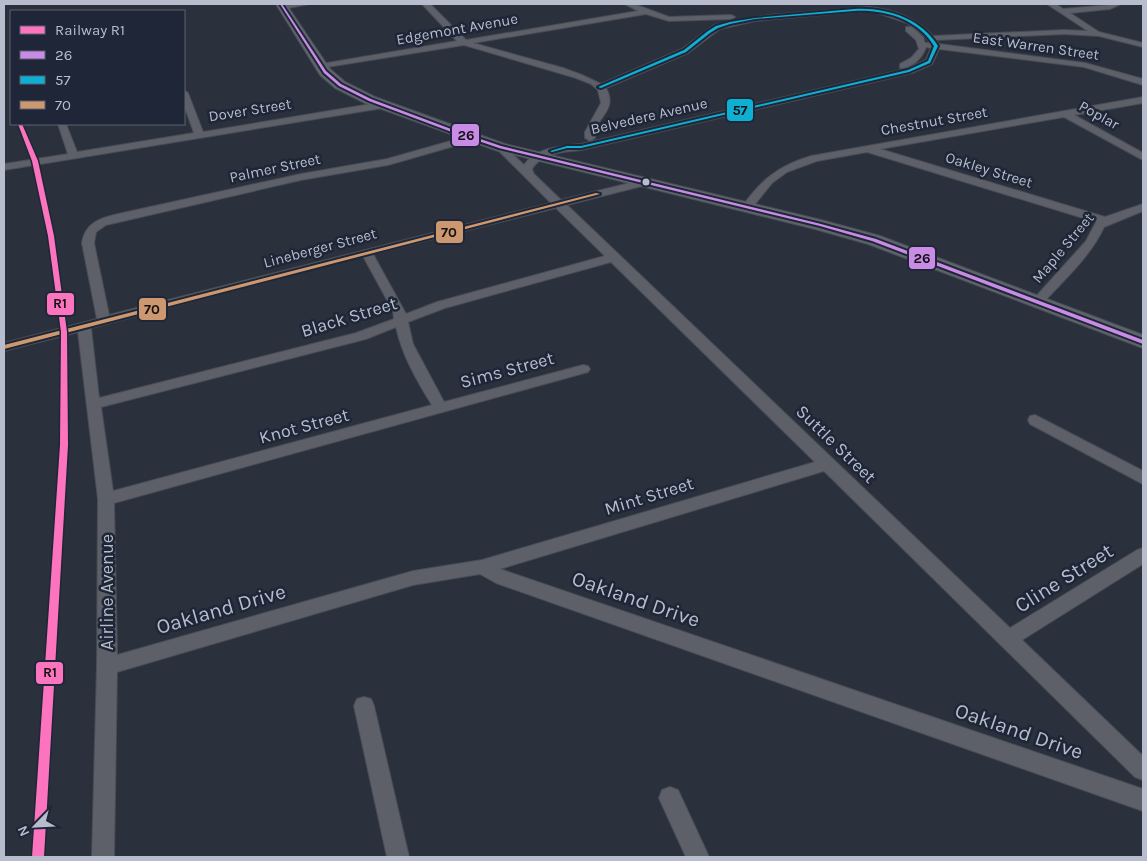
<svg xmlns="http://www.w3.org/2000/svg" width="1147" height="861" viewBox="0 0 1147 861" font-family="Karla,sans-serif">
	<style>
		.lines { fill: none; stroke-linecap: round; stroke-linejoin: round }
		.minor-casing { stroke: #484c54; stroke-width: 2 }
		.primary-casing { stroke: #494e58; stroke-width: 2 }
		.minor { fill: #5d6069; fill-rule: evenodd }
		.primary { fill: #5f636b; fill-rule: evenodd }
		.bus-1-casing { stroke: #1e2637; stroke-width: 4 }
		.bus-2-casing { stroke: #1e2637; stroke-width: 4 }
		.bus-3-casing { stroke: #1e2637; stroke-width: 4 }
		.bus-1 { fill: #ca8be6; fill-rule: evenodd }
		.bus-2 { fill: #0dafd3; fill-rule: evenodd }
		.bus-3 { fill: #cd976f; fill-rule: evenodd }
		.rail-1-casing { stroke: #1e2637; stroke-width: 3 }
		.rail-1 { fill: #fc73be; fill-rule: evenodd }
		.bus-dot { fill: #b7bdcc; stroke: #1e2637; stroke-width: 2 }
		.labels { text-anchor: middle; stroke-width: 5; stroke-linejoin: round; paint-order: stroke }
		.far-street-label { font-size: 15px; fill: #b7bdcc; stroke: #1e2637 }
		.street-label { font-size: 18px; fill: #b7bdcc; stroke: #1e2637 }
		.near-street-label { font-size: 21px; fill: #b7bdcc; stroke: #1e2637 }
		.line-badge { stroke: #1e2637; stroke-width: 2 }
		.pale-badge-label { font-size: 14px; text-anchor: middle; font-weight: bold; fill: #111 }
	</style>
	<rect width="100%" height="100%" fill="#2b313c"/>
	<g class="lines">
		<defs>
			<g id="minor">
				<polygon points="291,4 309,4 283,9 279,7"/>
				<path d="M422 4H430L466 40 638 11 625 4H634L669 17 731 15 735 17 731 19 669 21 646 14 473 43 563 68 582 75 601 84 682 49 714 25 727 22 769 15 868 7C892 9 916 18 933 36L1064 30 1088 31 1047 4H1056L1063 9 1121 4 1110 9 1070 13 1099 32 1143 43V47L1099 36 1064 34 936 40 939 44 1085 63 1143 79V85L1084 67 939 49 932 64 912 73 581 150C564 152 542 152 532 169L534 174 561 200 646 179 650 180 651 182 650 184 567 205 1010 628 1137 550 1143 548V564L1022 640 1143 756V780L1135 777 824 471 500 569 1143 789V811L496 583 480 574 413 585 117 672 114 857H92L97 666 98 499 78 332 4 351V343L97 319 82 243C85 223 100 218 118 214L301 174 387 159 472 135 477 138 475 140 388 165 301 180 106 225 96 232 94 243 109 315 551 203 497 149V145H503L524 165C536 147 562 146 581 144L906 69 926 60 931 48 926 47C923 57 912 69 900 68V64L911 58 919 49 916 40 906 31V27H912L923 37 925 43H930L923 34 907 23 875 12H854L755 21 720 29 688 53 606 88C619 112 593 117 595 138L590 141 585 138V132L601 103 598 90 591 84 576 78 464 45 321 68 317 66 321 64 457 41ZM556 208 605 256 437 302 406 314 373 254ZM363 256 393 311 394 319 356 333 99 398 91 328ZM611 262 815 462 482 560 413 571 117 655 114 503 588 372 590 369 588 366 583 365 444 402 413 344 408 322 445 308ZM396 327C402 355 417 381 432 405L113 491 101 407 366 339Z"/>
				<polygon points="184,90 188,93 203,132 383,102 387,105 383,108 4,170 4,164 68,154 58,124 66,124 77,152 194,133 184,105"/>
				<path d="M1143 97V103L1074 115 1143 153V160L1064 117 880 149 1105 217 1143 204V211L1104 227C1090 257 1064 280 1041 305H1033L1031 302 1086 241 1096 222 867 152 817 161 787 172 772 183 751 209H743L742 207C762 179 778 166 811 156Z"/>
				<polygon points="1035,415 1143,471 1143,484 1030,424 1028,420 1030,416"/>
				<polygon points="364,697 371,699 374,706 409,857 387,857 354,706 357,699"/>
				<polygon points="670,787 678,790 709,857 686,857 659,798 662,790"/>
			</g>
			<polygon id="primary" points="276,4 286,4 330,69 345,82 375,97 505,144 821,220 880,236 1143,335 1143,348 868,244 815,229 495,150 365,103 335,88 320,75"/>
		</defs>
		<use href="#minor" class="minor-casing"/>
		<use href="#primary" class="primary-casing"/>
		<use href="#minor" class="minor"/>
		<use href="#primary" class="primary"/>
		<defs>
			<polygon id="bus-1" points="280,4 282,4 326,71 341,84 371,99 451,129 501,146 821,224 876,239 1143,340 1143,344 872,241 820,226 499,148 449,131 369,101 339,86 324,73"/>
			<path id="bus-2" d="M854 9C886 7 921 18 938 46L930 63 909 72 581 148H567L552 152 550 151 567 146H581L908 70 928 61 934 46C918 19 884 9 854 11L755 19 730 24 718 28 710 33 686 52 601 88 598 87 684 50 708 31 716 26 730 22 755 18Z"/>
			<polygon id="bus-3" points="596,193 600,194 4,349 4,345"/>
		</defs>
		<use href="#bus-1" class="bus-1-casing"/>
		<use href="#bus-2" class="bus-2-casing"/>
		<use href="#bus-3" class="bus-3-casing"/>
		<use href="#bus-1" class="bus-1"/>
		<use href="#bus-2" class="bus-2"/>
		<use href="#bus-3" class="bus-3"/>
		<defs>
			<polygon id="rail-1" points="18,124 22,124 38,161 54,236 67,332 68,445 44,857 32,857 60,445 61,332 48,236 32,161"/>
		</defs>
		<use href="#rail-1" class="rail-1-casing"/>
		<use href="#rail-1" class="rail-1"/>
	</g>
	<circle class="bus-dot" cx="646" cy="182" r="4.5"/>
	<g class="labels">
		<g class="far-street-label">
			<text transform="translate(457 29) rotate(-10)" y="5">Edgemont Avenue</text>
			<text transform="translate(1036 46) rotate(8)" y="5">East Warren Street</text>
			<text transform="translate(250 110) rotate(-9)" y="5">Dover Street</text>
			<text transform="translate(1099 115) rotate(29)" y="5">Poplar</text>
			<text transform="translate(649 116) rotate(-13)" y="5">Belvedere Avenue</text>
			<text transform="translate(934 121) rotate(-10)" y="5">Chestnut Street</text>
			<text transform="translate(275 168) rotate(-12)" y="5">Palmer Street</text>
			<text transform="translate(989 170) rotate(17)" y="5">Oakley Street</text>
			<text transform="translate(320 248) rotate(-15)" y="5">Lineberger Street</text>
			<text transform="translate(1063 248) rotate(-50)" y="5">Maple Street</text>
		</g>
		<g class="street-label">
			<text transform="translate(349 317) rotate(-17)" y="6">Black Street</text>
			<text transform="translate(507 370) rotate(-15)" y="6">Sims Street</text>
			<text transform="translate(304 426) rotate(-15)" y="6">Knot Street</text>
			<text transform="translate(836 444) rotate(44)" y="6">Suttle Street</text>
			<text transform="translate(649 496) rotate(-17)" y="6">Mint Street</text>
			<text transform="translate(107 592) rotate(-90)" y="6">Airline Avenue</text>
		</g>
		<g class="near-street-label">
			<text transform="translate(1064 578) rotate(-32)" y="7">Cline Street</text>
			<text transform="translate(636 599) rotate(19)" y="7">Oakland Drive</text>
			<text transform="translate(221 609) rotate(-16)" y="7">Oakland Drive</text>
			<text transform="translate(1019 731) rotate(19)" y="7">Oakland Drive</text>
		</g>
	</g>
	<g class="line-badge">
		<rect x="726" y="98" width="28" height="24" rx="5" fill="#0dafd3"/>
		<rect x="451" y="123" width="29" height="24" rx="5" fill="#ca8be6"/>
		<rect x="435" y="220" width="29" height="24" rx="5" fill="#cd976f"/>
		<rect x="908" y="246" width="28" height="24" rx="5" fill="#ca8be6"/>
		<rect x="46" y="292" width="29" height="24" rx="5" fill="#fc73be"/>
		<rect x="138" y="297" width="29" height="24" rx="5" fill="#cd976f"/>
		<rect x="35" y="661" width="29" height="24" rx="5" fill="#fc73be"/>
	</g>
	<g class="pale-badge-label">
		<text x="740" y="115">57</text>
		<text x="466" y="140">26</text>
		<text x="449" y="237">70</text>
		<text x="922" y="263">26</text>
		<text x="60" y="308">R1</text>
		<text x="152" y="314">70</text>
		<text x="50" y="677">R1</text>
	</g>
	<rect width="1147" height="861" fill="none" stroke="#b7bdcc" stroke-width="10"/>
	<rect x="10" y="10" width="175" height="115" fill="#1e2637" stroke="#5b6273"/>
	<rect x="20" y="26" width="25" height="8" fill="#fc73be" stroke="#5b6273"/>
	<text x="55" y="35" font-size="15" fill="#b7bdcc">Railway R1</text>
	<rect x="20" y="51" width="25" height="8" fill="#ca8be6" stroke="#5b6273"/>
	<text x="55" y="60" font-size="15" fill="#b7bdcc">26</text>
	<rect x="20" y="76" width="25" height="8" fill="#0dafd3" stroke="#5b6273"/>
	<text x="55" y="85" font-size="15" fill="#b7bdcc">57</text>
	<rect x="20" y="101" width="25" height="8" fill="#cd976f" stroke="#5b6273"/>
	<text x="55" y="110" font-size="15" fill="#b7bdcc">70</text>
	<g transform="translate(35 826) rotate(246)" stroke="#1e2637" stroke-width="4" paint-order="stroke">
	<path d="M0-4L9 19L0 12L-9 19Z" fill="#b7bdcc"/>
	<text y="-8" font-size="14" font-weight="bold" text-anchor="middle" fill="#b7bdcc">N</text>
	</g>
</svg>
